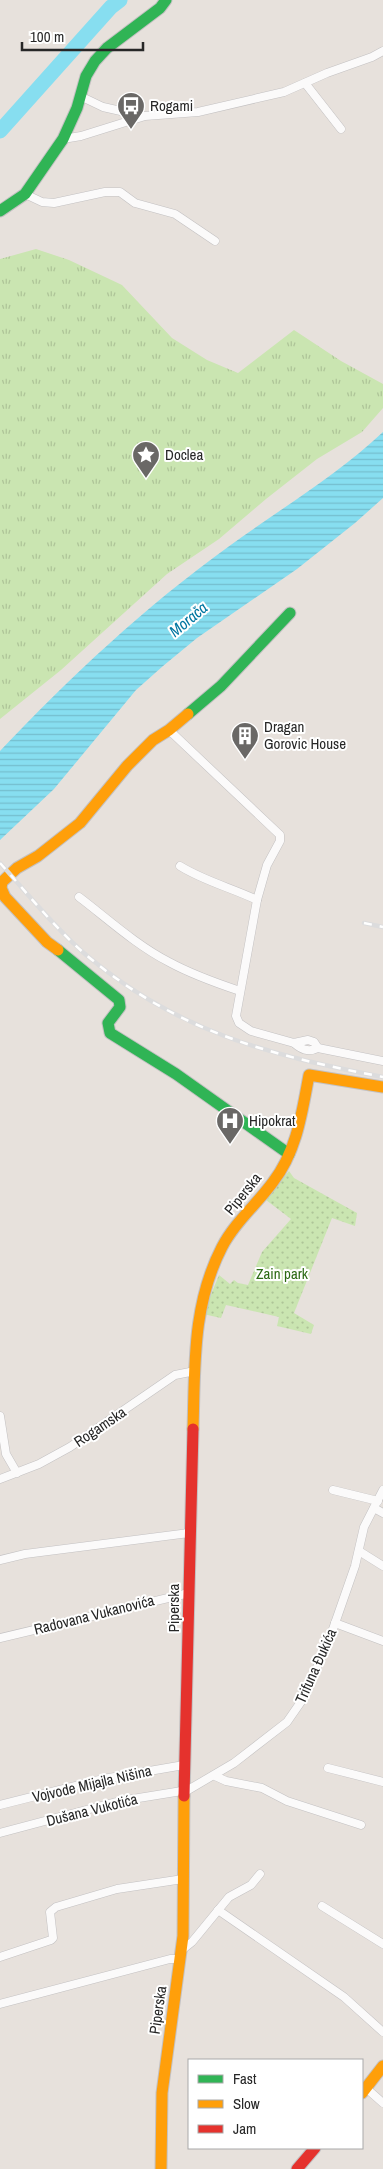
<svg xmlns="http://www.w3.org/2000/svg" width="383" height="2169" viewBox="0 0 383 2169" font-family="'Archivo Narrow',sans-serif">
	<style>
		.grass { fill: url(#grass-tufts) }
		.park { fill: url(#park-dots) }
		.water { fill: url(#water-rules) }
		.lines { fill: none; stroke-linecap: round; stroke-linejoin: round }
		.river { stroke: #87def0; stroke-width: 15 }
		.street-casing { stroke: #c3c1c2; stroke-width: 9 }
		.fast-casing { stroke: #c3c1c2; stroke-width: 13 }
		.slow-casing { stroke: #c3c1c2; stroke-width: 13 }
		.jam-casing { stroke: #c3c1c2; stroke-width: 13 }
		.street { stroke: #fbfafa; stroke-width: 8 }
		.fast { stroke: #30b455; stroke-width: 11 }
		.slow { stroke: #ff9f0a; stroke-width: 11 }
		.jam { stroke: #e5322d; stroke-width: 11 }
		.rail-casing { stroke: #dcdcdd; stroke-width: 4.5 }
		.rail { stroke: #fff; stroke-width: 2.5; stroke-dasharray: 8; stroke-linecap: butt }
		.labels { text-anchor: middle; stroke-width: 4; stroke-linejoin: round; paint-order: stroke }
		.poi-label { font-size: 15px; fill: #272727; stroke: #fff; text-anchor: start }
		.street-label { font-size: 15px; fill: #272727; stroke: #fff }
		.park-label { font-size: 15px; fill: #2b6913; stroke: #fff }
		.water-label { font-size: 16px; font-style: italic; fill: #0176a1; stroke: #fff }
	</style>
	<defs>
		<pattern id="grass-tufts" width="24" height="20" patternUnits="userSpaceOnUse" patternTransform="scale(1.25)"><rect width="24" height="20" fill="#cae5b1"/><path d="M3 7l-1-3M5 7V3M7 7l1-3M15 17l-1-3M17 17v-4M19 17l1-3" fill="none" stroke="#aec498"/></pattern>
		<pattern id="park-dots" width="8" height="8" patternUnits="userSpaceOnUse" patternTransform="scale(1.25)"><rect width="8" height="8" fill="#cae5b1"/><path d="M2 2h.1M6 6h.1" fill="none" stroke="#aec498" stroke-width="1.8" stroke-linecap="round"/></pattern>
		<pattern id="water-rules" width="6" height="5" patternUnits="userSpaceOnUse" patternTransform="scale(1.25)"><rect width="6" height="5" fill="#87def0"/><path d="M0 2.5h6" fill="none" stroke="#75bece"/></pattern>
	</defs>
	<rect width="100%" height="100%" fill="#e7e1dc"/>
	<polygon class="grass" points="36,249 69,260 122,285 172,338 207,360 238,373 294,330 341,361 383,384 383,408 362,432 317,459 266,499 219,539 167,574 61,670 0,719 0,259"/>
	<polygon class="park" points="289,1171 294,1178 357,1213 355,1226 332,1218 294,1313 314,1325 311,1334 277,1326 279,1317 226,1305 221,1318 203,1314 219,1275 230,1284 234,1280 238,1283 248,1285 262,1252 291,1219 266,1200"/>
	<path class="water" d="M383 432V498L355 523 297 569 197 638 163 666 136 690 54 789 0 840V751C70 677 146 606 228 547 280 509 336 476 383 432Z"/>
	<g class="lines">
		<polyline class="river" points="0,131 111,7 120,0"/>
		<defs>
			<g id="street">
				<polyline points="305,83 341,129"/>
				<polyline points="80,96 103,107 143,116"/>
				<polyline points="63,139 81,136 145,116 198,112 284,92 327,73 372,57 383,51"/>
				<polyline points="25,194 42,202 54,203 105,192 120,192 135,203 175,214 215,241"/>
				<polyline points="169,730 280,835 280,841 267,865 257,900 236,1016 239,1023 251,1031 294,1043 308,1040 314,1042 318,1048 383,1061"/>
				<path d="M180 866C204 881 232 888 257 900"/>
				<path d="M79 897C108 919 136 945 169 962 191 974 216 983 240 991"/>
				<path d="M294 1043C301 1049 308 1053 318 1048"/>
				<polyline points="0,1416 6,1454 17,1473"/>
				<polyline points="0,1479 39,1464 70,1447 175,1375 195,1371"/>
				<polyline points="333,1490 378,1501"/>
				<polyline points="374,1508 383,1513"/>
				<polyline points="359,1551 383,1566"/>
				<polyline points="0,1560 25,1554 189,1533"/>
				<polyline points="335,1623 383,1641"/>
				<polyline points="0,1638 189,1593"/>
				<polyline points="328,1768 383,1782"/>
				<polyline points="215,1776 226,1781 262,1788 287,1801 361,1825"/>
				<polyline points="0,1805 103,1779 184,1765"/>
				<polyline points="0,1833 120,1801 188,1790 234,1763 287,1722 305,1696 333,1629 355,1566 364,1527 383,1490"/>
				<polyline points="322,1906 383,1944"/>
				<polyline points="218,1910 344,1997 383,2032"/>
				<polyline points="182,1950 192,1942 229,1897 251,1885 260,1874"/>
				<polyline points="0,1957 51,1940 53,1938 50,1912 56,1907 117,1889 183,1879"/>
				<polyline points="0,2004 170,1959 180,1959"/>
				<polyline points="366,2088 383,2103"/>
			</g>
			<g id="fast">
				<polyline points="0,211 25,194 63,139 77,108 86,76 95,61 107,48 160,8 166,0"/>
				<polyline points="188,714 221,686 290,613"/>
				<polyline points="58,950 119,1000 120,1007 108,1023 110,1033 176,1074 289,1154"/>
			</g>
			<g id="slow">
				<polyline points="58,950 47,942 5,897 1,888 2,882 17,868 38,856 80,823 127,766 153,740 169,730 188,714"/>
				<path d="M193 1429C195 1366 192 1305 222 1247 235 1222 257 1204 273 1182 297 1151 302 1112 309 1075L383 1087"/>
				<polyline points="362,2093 383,2066"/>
				<polyline points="161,2169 162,2093 183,1936 184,1796"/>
			</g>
			<g id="jam">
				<polyline points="184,1796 193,1429"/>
				<polyline points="297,2169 315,2148"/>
			</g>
		</defs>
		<use href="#street" class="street-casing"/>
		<use href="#fast" class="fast-casing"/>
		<use href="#slow" class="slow-casing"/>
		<use href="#jam" class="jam-casing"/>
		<use href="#street" class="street"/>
		<use href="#fast" class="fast"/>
		<use href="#slow" class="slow"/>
		<use href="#jam" class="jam"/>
		<defs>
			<g id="rail">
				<path d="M0 863C28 894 54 927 85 954 177 1032 269 1055 383 1077"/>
				<polyline points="364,923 383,927"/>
			</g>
		</defs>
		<use href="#rail" class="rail-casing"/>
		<use href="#rail" class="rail"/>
	</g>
	<defs>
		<symbol id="bus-pin" viewBox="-11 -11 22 30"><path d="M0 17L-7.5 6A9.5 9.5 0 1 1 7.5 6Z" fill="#6a6866" stroke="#fff"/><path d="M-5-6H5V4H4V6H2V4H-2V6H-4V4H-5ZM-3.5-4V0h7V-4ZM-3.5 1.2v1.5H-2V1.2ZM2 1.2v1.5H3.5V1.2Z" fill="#fff"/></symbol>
		<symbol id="sight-pin" viewBox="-11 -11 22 30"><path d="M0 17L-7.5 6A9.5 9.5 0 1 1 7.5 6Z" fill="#6a6866" stroke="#fff"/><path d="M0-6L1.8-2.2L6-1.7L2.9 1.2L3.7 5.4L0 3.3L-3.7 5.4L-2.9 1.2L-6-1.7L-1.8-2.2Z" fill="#fff"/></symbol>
		<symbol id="building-pin" viewBox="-11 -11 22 30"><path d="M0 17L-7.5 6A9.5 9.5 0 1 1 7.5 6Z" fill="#6a6866" stroke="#fff"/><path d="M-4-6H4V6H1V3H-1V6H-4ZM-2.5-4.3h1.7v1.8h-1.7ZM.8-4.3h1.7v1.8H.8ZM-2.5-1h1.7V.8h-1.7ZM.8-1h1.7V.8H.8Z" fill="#fff"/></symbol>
		<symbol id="hospital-pin" viewBox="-11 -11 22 30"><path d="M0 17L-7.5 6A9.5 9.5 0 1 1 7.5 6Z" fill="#6a6866" stroke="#fff"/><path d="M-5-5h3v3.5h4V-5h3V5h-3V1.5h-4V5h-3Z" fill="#fff"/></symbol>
	</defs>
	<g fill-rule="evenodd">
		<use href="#bus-pin" x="115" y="90" width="32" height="43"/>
		<use href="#sight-pin" x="130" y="439" width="32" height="43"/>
		<use href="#building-pin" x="229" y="720" width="32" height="43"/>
		<use href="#hospital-pin" x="214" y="1105" width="32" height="43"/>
	</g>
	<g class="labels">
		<g class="poi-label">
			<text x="150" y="111">Rogami</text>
			<text x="165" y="460">Doclea</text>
			<text x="264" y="732">Dragan<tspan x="264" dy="17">Gorovic House</tspan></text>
			<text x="249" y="1126">Hipokrat</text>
		</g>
		<g class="street-label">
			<text transform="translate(243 1194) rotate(-51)" y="5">Piperska</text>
			<text transform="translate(100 1427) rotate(-34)" y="5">Rogamska</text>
			<text transform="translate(174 1608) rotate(-90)" y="5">Piperska</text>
			<text transform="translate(94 1615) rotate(-14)" y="5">Radovana Vukanovića</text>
			<text transform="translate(316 1666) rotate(-66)" y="5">Trifuna Đukića</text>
			<text transform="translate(92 1784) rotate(-13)" y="5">Vojvode Mijajla Nišina</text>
			<text transform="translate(92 1810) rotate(-14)" y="5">Dušana Vukotića</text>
			<text transform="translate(158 2010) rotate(-82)" y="5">Piperska</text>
		</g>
		<g class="park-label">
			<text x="282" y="1279">Zain park</text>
		</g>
		<g class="water-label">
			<text transform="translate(188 619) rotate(-40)" y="6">Morača</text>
		</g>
	</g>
	<rect x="188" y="2059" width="175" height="90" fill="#ffffff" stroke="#a9a9a9"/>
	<rect x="198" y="2075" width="25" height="8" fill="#30b455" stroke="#a9a9a9"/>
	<text x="233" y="2084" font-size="15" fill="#272727">Fast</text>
	<rect x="198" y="2100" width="25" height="8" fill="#ff9f0a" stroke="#a9a9a9"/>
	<text x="233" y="2109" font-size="15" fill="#272727">Slow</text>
	<rect x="198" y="2125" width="25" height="8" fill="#e5322d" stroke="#a9a9a9"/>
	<text x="233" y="2134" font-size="15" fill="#272727">Jam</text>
	<path d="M22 42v8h121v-8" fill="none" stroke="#272727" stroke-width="2.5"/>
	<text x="30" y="42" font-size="15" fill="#272727" stroke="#ffffff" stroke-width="4" paint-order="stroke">100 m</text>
</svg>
